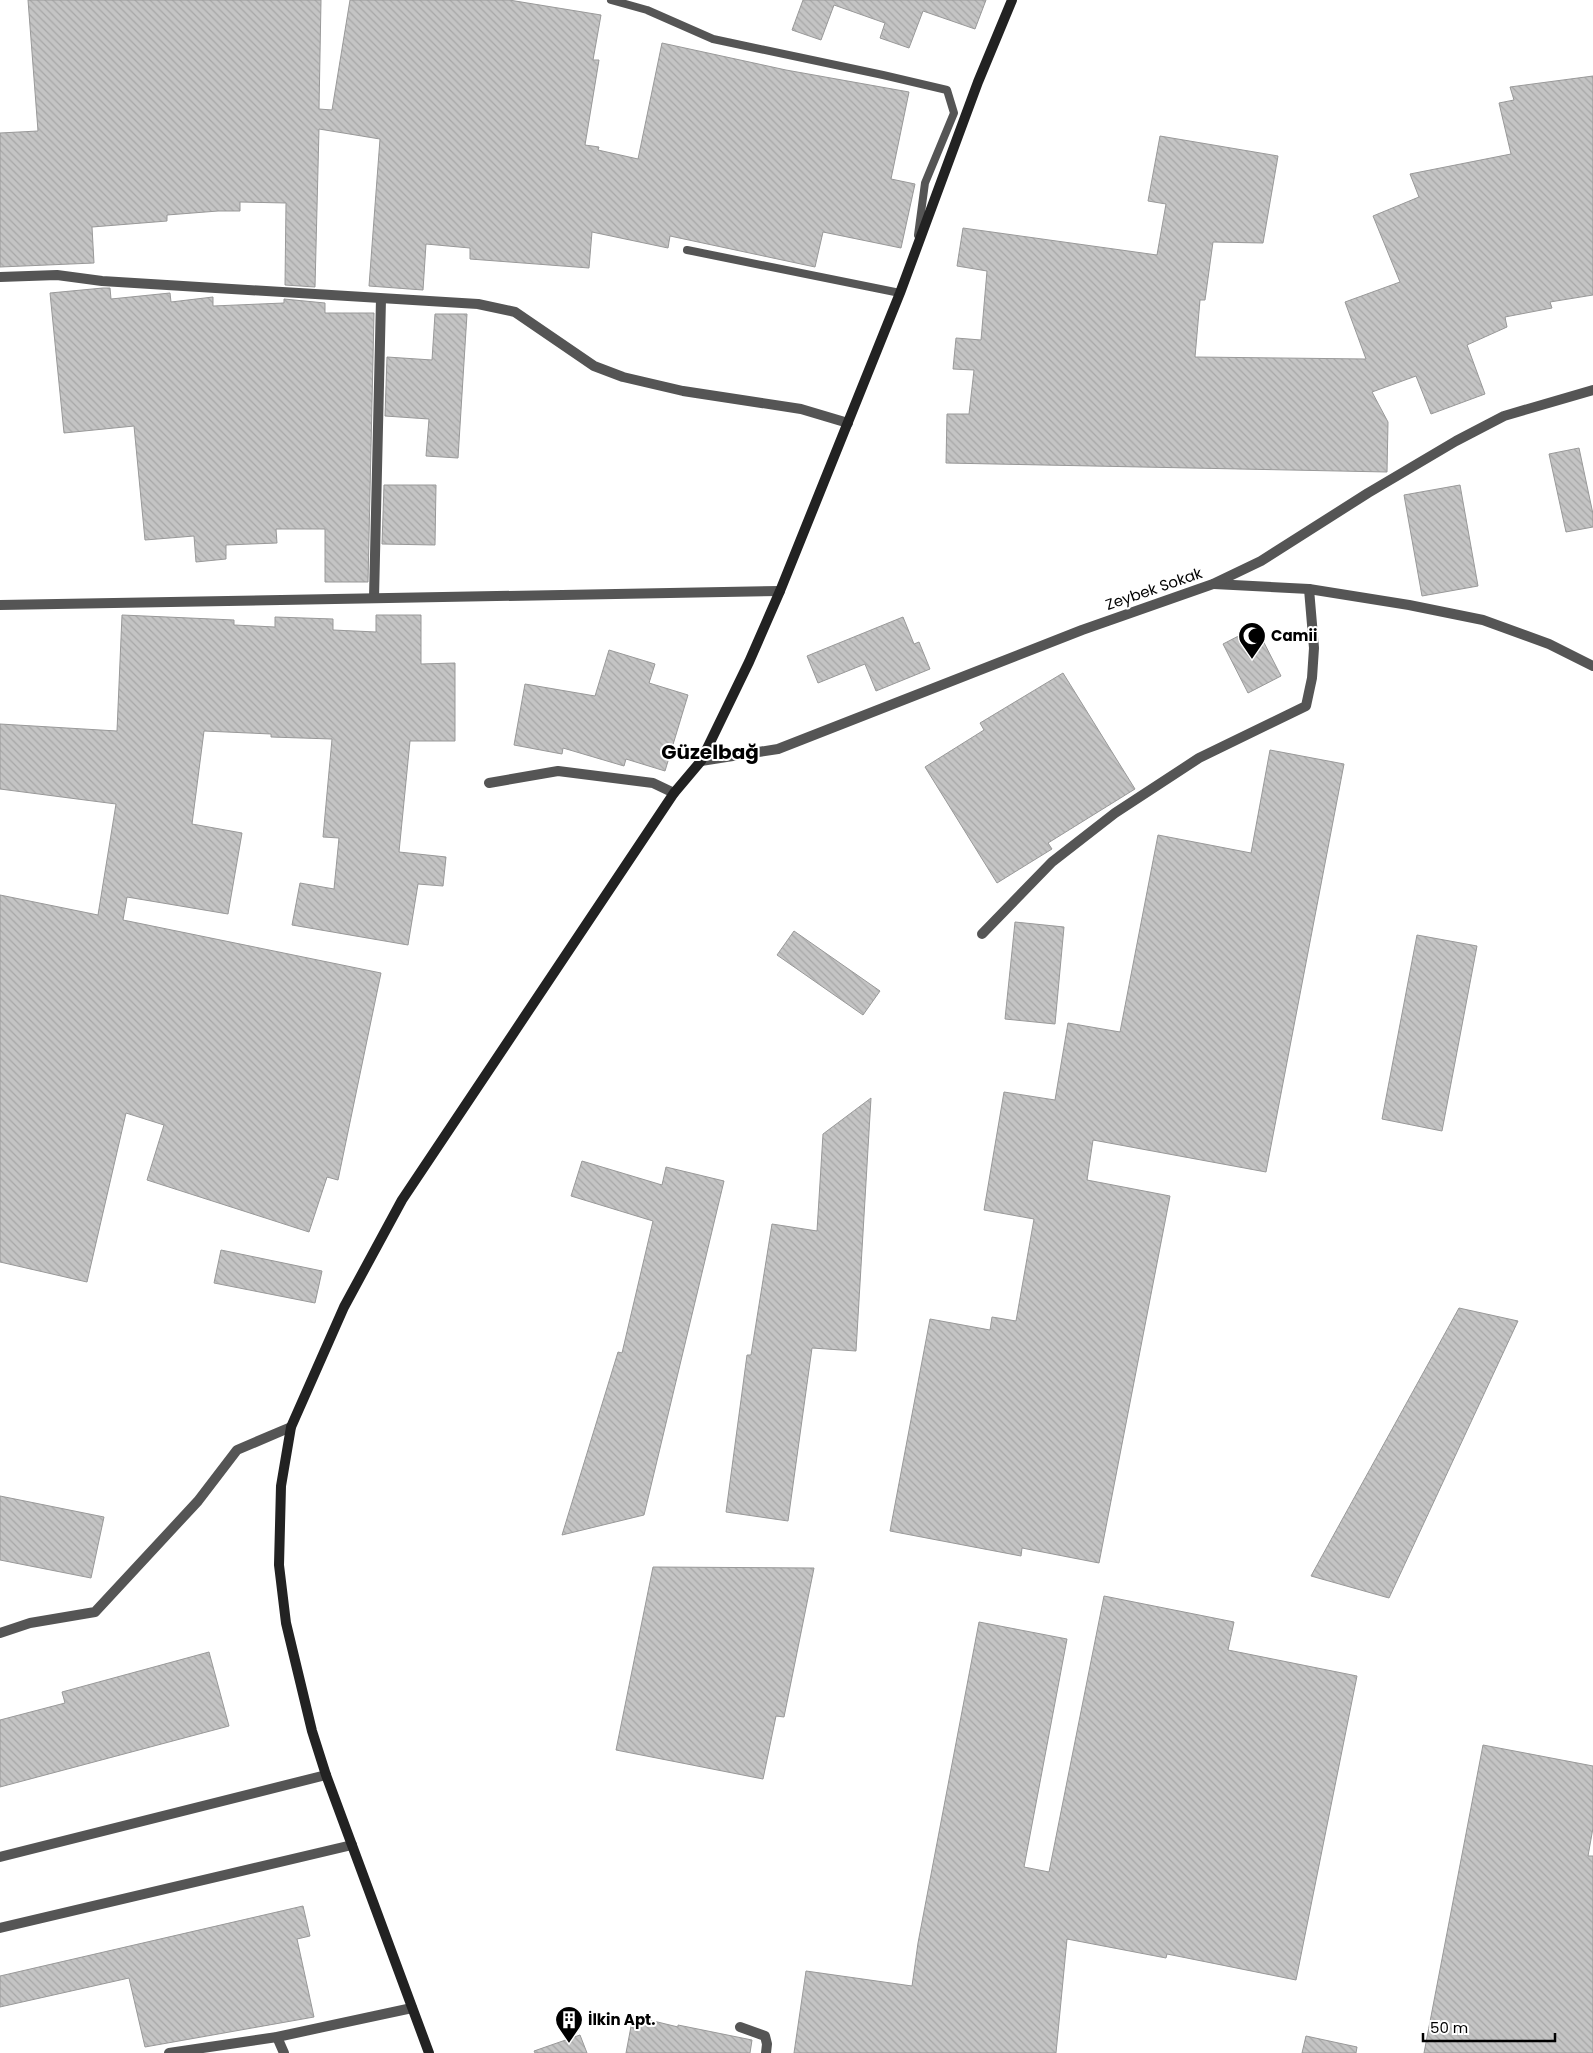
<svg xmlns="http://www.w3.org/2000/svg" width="1593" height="2053" viewBox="0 0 1593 2053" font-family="Poppins,sans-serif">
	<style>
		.building { fill: url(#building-back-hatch); stroke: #999 }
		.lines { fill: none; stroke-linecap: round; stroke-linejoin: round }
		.lane { stroke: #555; stroke-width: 8 }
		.street { stroke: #555; stroke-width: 10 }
		.secondary { stroke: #222; stroke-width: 10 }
		.labels { text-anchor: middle; stroke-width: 4; stroke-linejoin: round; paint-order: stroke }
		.street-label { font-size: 15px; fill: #000; stroke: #fff }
		.poi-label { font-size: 15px; font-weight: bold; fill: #000; stroke: #fff; text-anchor: start }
		.district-label { font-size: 20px; font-weight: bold; fill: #000; stroke: #fff }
	</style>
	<defs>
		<pattern id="building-back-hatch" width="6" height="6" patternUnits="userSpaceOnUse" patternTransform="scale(1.25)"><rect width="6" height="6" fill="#c4c4c4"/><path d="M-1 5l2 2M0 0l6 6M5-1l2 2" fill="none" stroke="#a7a7a7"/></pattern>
	</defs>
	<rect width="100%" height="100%" fill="#fff"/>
	<g class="building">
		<polygon points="28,0 321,0 319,109 332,110 350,0 509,0 601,15 593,60 599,60 585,145 599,147 598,150 638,159 662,43 786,70 909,92 891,179 915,184 901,248 823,232 815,267 670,236 668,248 592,232 589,268 470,259 470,248 426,244 423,290 369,286 380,139 319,129 315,287 285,285 286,203 240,202 240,211 218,211 167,215 167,221 92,227 94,263 0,267 0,133 38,131"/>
		<polygon points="803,0 986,0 975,29 923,11 909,48 880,38 885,23 834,5 821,40 792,30"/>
		<polygon points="1593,76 1593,295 1550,302 1552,308 1505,317 1507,327 1467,345 1485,394 1431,414 1416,376 1372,392 1388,422 1387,472 946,463 947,414 969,414 974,370 953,369 956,338 981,340 987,271 957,266 963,228 1157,255 1166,204 1148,201 1160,136 1278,156 1263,243 1213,242 1205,300 1200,300 1195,357 1366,359 1345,302 1400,282 1373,216 1419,197 1410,174 1511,154 1499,103 1514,100 1510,87"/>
		<polygon points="103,288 110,288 111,299 170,293 171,302 213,297 213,306 284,303 284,299 325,303 325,313 374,313 368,582 325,582 325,529 276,529 277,543 226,545 226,559 196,562 194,536 145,540 134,426 64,433 50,293"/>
		<polygon points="435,314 467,314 458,458 426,456 429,419 385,416 387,357 432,360"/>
		<polygon points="1579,448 1593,514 1593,527 1566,532 1549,454"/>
		<polygon points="384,485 436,485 435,545 382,544"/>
		<polygon points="1460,485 1478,586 1422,596 1404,495"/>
		<polygon points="122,615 234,620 234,625 275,627 275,617 333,619 333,630 376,632 376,615 421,615 421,664 455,663 455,741 410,741 399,852 446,857 443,886 418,884 408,945 292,925 300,883 334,889 339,838 323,837 332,739 271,737 271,734 204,731 192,824 242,833 228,914 127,897 123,920 381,973 338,1180 327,1177 309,1232 147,1180 164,1125 126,1113 87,1282 0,1262 0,895 98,915 116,804 0,789 0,724 117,731"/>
		<polygon points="903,617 914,644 919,642 930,669 876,691 865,664 818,683 807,656"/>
		<polygon points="1256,627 1281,676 1248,693 1223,644"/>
		<polygon points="609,650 655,664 649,683 688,695 665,771 626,759 624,766 563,748 562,754 514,745 525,684 595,696"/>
		<polygon points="1063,673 1135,789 1048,843 1052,849 997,883 925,767 984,730 980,723"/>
		<polygon points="1270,750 1344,764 1266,1172 1093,1140 1087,1180 1170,1196 1099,1563 1022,1548 1021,1556 890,1531 930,1319 990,1330 992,1317 1016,1321 1034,1219 984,1210 1004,1092 1055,1100 1068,1023 1120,1032 1158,835 1251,853"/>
		<polygon points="1015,922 1064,927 1055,1024 1005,1019"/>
		<polygon points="794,931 880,991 863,1015 777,955"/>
		<polygon points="1417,935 1477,946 1442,1131 1382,1119"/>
		<polygon points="871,1098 856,1351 812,1348 788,1521 726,1512 747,1355 751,1355 772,1224 817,1231 823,1134"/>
		<polygon points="582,1161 662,1185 666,1167 724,1181 644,1515 562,1535 618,1352 622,1353 653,1221 571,1196"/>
		<polygon points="221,1250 322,1271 315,1303 214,1283"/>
		<polygon points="1459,1308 1518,1321 1389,1598 1311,1576"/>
		<polygon points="0,1496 104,1517 91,1578 0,1560"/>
		<polygon points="653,1567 814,1568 784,1717 776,1716 763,1779 616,1750"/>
		<polygon points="1104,1596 1234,1622 1228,1650 1357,1676 1296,1980 1167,1954 1166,1958 1067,1939 1056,2053 794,2053 806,1971 912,1986 918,1943 979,1622 1067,1639 1024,1867 1049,1872"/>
		<polygon points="209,1652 229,1726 0,1787 0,1720 65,1703 62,1692"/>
		<polygon points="1483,1745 1593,1766 1593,1828 1588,1856 1593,1856 1593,2053 1424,2053"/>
		<polygon points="303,1906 310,1936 297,1939 314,2017 145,2047 129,1978 0,2007 0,1976"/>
		<polygon points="633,2016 678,2027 678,2025 752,2040 750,2053 626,2053"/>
		<polygon points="580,2035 587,2053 535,2053 534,2051"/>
		<polygon points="1306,2036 1357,2047 1356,2053 1302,2053"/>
	</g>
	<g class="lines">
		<g class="lane">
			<polyline points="611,0 647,10 713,39 883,75 947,90 954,113 925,183 918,235"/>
			<polyline points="687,250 900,293"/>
		</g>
		<g class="street">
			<polyline points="0,277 57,275 102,281 478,304 515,312 594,366 623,377 683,391 801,409 848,423"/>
			<polyline points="1214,584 1309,589 1409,605 1483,620 1549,644 1593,666"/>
			<polyline points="374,598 381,299"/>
			<polyline points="0,605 780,591"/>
			<polyline points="701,761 778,749 1082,630 1213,584 1261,561 1368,493 1456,441 1504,416 1593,390"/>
			<polyline points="489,783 558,771 653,783 674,793"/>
			<polyline points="982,934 1052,862 1115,813 1199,758 1306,706 1312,678 1314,648 1309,589"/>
			<polyline points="0,1633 30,1623 95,1612 198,1501 237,1450 291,1427"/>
			<polyline points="0,1857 326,1775"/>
			<polyline points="0,1928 352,1845"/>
			<polyline points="740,2027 765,2036 767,2044 766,2053"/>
			<polyline points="277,2037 284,2053"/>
			<polyline points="169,2053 277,2037 412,2008"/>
		</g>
		<polyline class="secondary" points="429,2053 326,1775 312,1731 286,1623 279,1565 281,1486 291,1427 344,1307 402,1200 674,793 701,761 749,662 780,591 900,293 978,82 1012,0"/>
	</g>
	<defs>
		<symbol id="mosque-pin" viewBox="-11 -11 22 30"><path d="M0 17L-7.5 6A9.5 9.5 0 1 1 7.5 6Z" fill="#000" stroke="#fff"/><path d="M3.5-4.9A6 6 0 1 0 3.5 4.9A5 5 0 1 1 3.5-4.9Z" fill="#fff"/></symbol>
		<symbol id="building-pin" viewBox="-11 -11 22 30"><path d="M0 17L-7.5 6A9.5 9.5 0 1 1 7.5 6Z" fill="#000" stroke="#fff"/><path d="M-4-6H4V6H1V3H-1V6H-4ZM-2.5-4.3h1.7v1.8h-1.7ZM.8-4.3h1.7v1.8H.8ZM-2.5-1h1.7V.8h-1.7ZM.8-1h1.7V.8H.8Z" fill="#fff"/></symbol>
	</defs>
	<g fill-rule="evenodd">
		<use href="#mosque-pin" x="1236" y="620" width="32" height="43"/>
		<use href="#building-pin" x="553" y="2004" width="32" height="43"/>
	</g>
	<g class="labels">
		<g class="street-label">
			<text transform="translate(1154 589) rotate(-19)" y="5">Zeybek Sokak</text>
		</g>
		<g class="poi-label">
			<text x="1271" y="641">Camii</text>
			<text x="588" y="2025">İlkin Apt.</text>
		</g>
		<g class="district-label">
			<text x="710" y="759">Güzelbağ</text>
		</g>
	</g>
	<path d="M1423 2033v8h132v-8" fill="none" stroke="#000000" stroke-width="2.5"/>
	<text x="1430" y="2033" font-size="15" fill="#000000" stroke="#ffffff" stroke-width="4" paint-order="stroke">50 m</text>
</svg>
